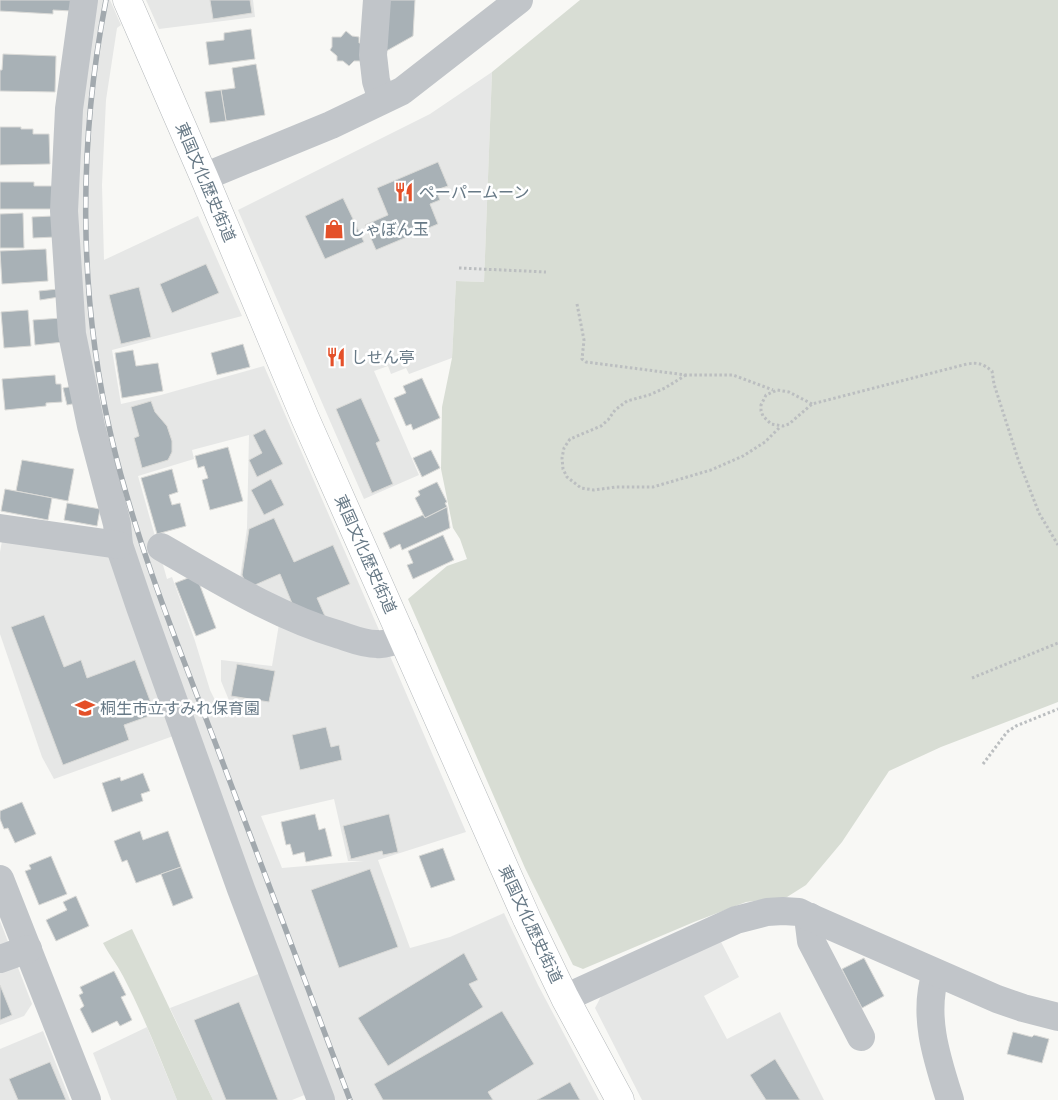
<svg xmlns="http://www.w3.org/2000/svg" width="1058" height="1100" viewBox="0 0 1058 1100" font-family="'Exo 2','Noto Sans JP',sans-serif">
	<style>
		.built { fill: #e6e7e6; fill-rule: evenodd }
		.green { fill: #d8ddd4 }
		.building { fill: #a8b1b6; stroke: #dadad7 }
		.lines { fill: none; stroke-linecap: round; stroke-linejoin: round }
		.highway-casing { stroke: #b4b8bb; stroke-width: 29 }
		.path { stroke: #bbbec0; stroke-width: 3; stroke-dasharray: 2.5 2.5; stroke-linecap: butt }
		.minor { stroke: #c1c5c9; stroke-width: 28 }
		.highway { stroke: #fff; stroke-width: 28 }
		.rail-casing { stroke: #a2a9ae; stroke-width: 5.5 }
		.rail { stroke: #fff; stroke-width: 4; stroke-dasharray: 11; stroke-linecap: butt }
		.labels { text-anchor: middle; stroke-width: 5; stroke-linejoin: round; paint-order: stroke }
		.street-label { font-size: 16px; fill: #677986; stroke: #fff }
		.poi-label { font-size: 16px; fill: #677986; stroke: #fff; text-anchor: start }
	</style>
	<rect width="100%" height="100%" fill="#f8f8f5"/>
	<g class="built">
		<path d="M92 0H110L121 25 117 28 106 100 102 185 104 260 198 216 242 316 112 350 121 404 161 395 264 366 379 630 372 638 239 585 247 528 249 435 192 450 194 459 138 476 167 579 172 577 195 641 210 690 221 712 233 710 221 681V660L272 666 280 618 390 656 466 832 378 860 410 948 450 937 504 913 538 985 599 1100H330L163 644 95 420 72 209ZM334 799 348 861H364L282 868 261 816Z"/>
		<polygon points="146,0 253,0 255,17 159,29"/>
		<polygon points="492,72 484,282 456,281 452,358 409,374 406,368 391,374 388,366 374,371 419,475 364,499 238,210 430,114"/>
		<polygon points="2,541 108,556 112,561 176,735 54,779 42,757 0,634 0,552"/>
		<polygon points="0,921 32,1004 24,1016 0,1025"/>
		<polygon points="719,938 739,977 704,996 727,1039 780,1012 824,1100 642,1100 595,1008 606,987"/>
		<polygon points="261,973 307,1094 292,1100 213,1100 170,1008"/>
		<polygon points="147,1027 177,1100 111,1100 93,1053"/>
		<polygon points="43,1031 70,1100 0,1100 0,1049"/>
	</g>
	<g class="green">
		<polygon points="580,0 1058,0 1058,702 941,747 889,771 842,842 806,885 787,897 746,902 694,922 583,969 573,965 525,868 408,599 447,566 467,559 460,539 453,528 441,469 442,407 452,358 456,281 484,282 492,72"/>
		<path d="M132 929 213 1100H177C160 1058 144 1016 123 976 117 964 109 955 103 943Z"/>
	</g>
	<g class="building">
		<polygon points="0,0 73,0 72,11 53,10 53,14 0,11"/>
		<polygon points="210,0 250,0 252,13 213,19"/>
		<polygon points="383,0 415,0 413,36 381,54"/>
		<polygon points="251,29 255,59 209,65 206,42 224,40 224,33"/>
		<polygon points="346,31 352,36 359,37 359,43 364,43 361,61 354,61 349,66 343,61 337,61 337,56 330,50 332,47 332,37 341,37"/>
		<polygon points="3,54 56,56 55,92 0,91 0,70 2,70"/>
		<polygon points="256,64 265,115 226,121 221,90 235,88 232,68"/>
		<polygon points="221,90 226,121 210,123 205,92"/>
		<polygon points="0,127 21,127 21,129 33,129 33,134 49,134 50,164 0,165"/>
		<polygon points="438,162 448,186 436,190 440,200 430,204 438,224 376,250 365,225 388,215 377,188"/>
		<polygon points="0,182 34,182 34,186 53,186 53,209 0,209"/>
		<polygon points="343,198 364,242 325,259 305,216"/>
		<polygon points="23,213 24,248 0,248 0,214"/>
		<polygon points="53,216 55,237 33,238 32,217"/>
		<polygon points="46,249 48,281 2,284 0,251"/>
		<polygon points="206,264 219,293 172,313 160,284"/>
		<polygon points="139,287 151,337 121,344 109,295"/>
		<polygon points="58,289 59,297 40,300 39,291"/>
		<polygon points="28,310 31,346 4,348 1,312"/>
		<polygon points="62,318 64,342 35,345 33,320"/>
		<polygon points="243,344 250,367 217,375 211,353"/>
		<polygon points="133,350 136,366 158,363 163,391 122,398 115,353"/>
		<polygon points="55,375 56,384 61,384 62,402 46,403 46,406 5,410 2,379"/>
		<polygon points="422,378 440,418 413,430 411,424 406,426 394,398 406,393 403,386"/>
		<polygon points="74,386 77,403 67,405 63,388"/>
		<polygon points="361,398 380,441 376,443 393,484 372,493 336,409"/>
		<polygon points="151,401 155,412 167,426 172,441 172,452 168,460 142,468 134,438 139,436 131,407"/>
		<polygon points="265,429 283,464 257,477 249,460 262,453 253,435"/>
		<polygon points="228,447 243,501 210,510 202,480 208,478 204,466 198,468 195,456"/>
		<polygon points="431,450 440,468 422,477 413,458"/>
		<polygon points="22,460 74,469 68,501 16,491"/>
		<polygon points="172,469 178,492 169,495 172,505 180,503 186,526 157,534 141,478"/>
		<polygon points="271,479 284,505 264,515 251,490"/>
		<polygon points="437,482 447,502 445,503 447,507 425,518 415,498 420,495 418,491"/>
		<polygon points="5,489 52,498 48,520 1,511"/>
		<polygon points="67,503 100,509 97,526 64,520"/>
		<polygon points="447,507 450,528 402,550 400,544 390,549 383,533 423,515 425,518"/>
		<polygon points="274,518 294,562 333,545 350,584 317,598 328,623 294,608 280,574 248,588 242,575 249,529"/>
		<polygon points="443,535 454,560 413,579 407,565 413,563 408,551"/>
		<polygon points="196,575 216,628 196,636 175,583"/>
		<polygon points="44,615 64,667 81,660 87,678 135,660 155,714 124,725 129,740 63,765 11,627"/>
		<polygon points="237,664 275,671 269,702 231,696"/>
		<polygon points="326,727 331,747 339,745 342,760 300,770 292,735"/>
		<polygon points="143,773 150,791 141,794 143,801 112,812 102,783 120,777 121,781"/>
		<polygon points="22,802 36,834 15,843 8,828 4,829 0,819 0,811"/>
		<polygon points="315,814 319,830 325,828 332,856 306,862 304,852 293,855 290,844 286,845 281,822"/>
		<polygon points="389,814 398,852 383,855 382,851 351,859 343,826"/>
		<polygon points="140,831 143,840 168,831 181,867 136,883 127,860 122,862 114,841"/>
		<polygon points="443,848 455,880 431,888 419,856"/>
		<polygon points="51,856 67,894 39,905 25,871 31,869 29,865"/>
		<polygon points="181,867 193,898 173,906 161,874"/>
		<polygon points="370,869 398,947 339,968 311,890"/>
		<polygon points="76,896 89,926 56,941 46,920 67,910 63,902"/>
		<polygon points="464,953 478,980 469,984 483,1007 388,1066 358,1018"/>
		<polygon points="864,958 884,996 862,1008 842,969"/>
		<polygon points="114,971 126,995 121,997 132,1020 120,1026 117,1021 92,1033 80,1009 84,1006 79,995 83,993 80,987"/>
		<polygon points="0,985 12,1015 0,1020"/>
		<polygon points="239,1002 278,1100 226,1100 194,1020"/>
		<polygon points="502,1011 534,1064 488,1092 493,1100 383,1100 374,1084"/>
		<polygon points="1013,1032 1032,1037 1034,1035 1049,1039 1042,1063 1007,1054"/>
		<polygon points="775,1059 800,1100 766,1100 750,1075"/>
		<polygon points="50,1062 66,1100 18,1100 9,1079"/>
		<polygon points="570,1082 580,1100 537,1100"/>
	</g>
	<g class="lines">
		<defs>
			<polyline id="highway" points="127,0 204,177 305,418 527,919 565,998 620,1100"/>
		</defs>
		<use href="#highway" class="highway-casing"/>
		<g class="path">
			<polyline points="459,268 546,272"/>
			<polyline points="577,304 584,340 582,359 586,362 686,375 733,375 773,390"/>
			<polyline points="686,375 665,388 649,395 627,401 615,410 608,420 601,426 570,439 564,448 562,458 563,469 567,477 581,488 594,490 616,487 653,487 711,470 743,456 765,442 780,427"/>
			<path d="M812 404 789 392 777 390 766 395 761 405V411L763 416 771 424 783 426 789 424 812 404 967 364C978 362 983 364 992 371L994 384 1018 459 1039 513 1058 545"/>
			<polyline points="972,678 1058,643"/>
			<polyline points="983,764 1007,732 1016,726 1058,709"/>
		</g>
		<g class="minor">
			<polyline points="84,0 69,109 64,211 72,334 91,426 117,524 119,545 140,607 241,889 321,1100"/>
			<polyline points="377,0 373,55 376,81 382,100"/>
			<polyline points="204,177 331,125 402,91 519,0"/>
			<polyline points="0,528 119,545"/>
			<path d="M161 547C219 580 276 616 340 635 352 639 364 644 377 644 386 645 394 641 403 637"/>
			<polyline points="0,879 87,1100"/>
			<polyline points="810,917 809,925 811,941 861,1037"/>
			<polyline points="0,959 28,949"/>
			<path d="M936 973C922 1015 937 1059 950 1100"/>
			<polyline points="565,998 736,920 767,912 783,911 799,912 805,915 997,999 1023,1008 1058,1017"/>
		</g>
		<use href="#highway" class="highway"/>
		<defs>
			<path id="rail" d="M106 0C78 144 78 297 112 440 137 546 179 648 218 750 262 867 306 983 350 1100"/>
		</defs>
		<use href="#rail" class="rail-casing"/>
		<use href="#rail" class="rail"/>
	</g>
	<defs>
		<symbol id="restaurant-bare" viewBox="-9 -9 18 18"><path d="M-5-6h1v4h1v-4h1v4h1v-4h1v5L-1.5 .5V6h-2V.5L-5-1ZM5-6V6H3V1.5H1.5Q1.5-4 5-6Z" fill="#e45029" stroke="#fff" stroke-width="2.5" paint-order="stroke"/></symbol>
		<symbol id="shop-bare" viewBox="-9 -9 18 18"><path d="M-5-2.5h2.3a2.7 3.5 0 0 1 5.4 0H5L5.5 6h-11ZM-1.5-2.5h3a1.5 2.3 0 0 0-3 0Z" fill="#e45029" stroke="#fff" stroke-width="2.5" paint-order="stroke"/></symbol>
		<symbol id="school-bare" viewBox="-9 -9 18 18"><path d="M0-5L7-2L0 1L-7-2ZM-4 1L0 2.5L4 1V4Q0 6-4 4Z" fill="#e45029" stroke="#fff" stroke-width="2.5" paint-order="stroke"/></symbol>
	</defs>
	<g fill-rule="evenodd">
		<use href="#restaurant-bare" x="390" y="178" width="28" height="28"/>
		<use href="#shop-bare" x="320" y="215" width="28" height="28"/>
		<use href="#restaurant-bare" x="322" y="343" width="28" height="28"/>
		<use href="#school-bare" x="71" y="694" width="28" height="28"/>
	</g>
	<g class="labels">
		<g class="street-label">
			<text transform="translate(206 182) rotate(67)" y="6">東国文化歴史街道</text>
			<text transform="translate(366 554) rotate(66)" y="6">東国文化歴史街道</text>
			<text transform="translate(531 924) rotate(65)" y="6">東国文化歴史街道</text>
		</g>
		<g class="poi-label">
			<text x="419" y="198">ペーパームーン</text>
			<text x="349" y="235">しゃぼん玉</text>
			<text x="351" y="363">しせん亭</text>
			<text x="100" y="714">桐生市立すみれ保育園</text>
		</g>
	</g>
</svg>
